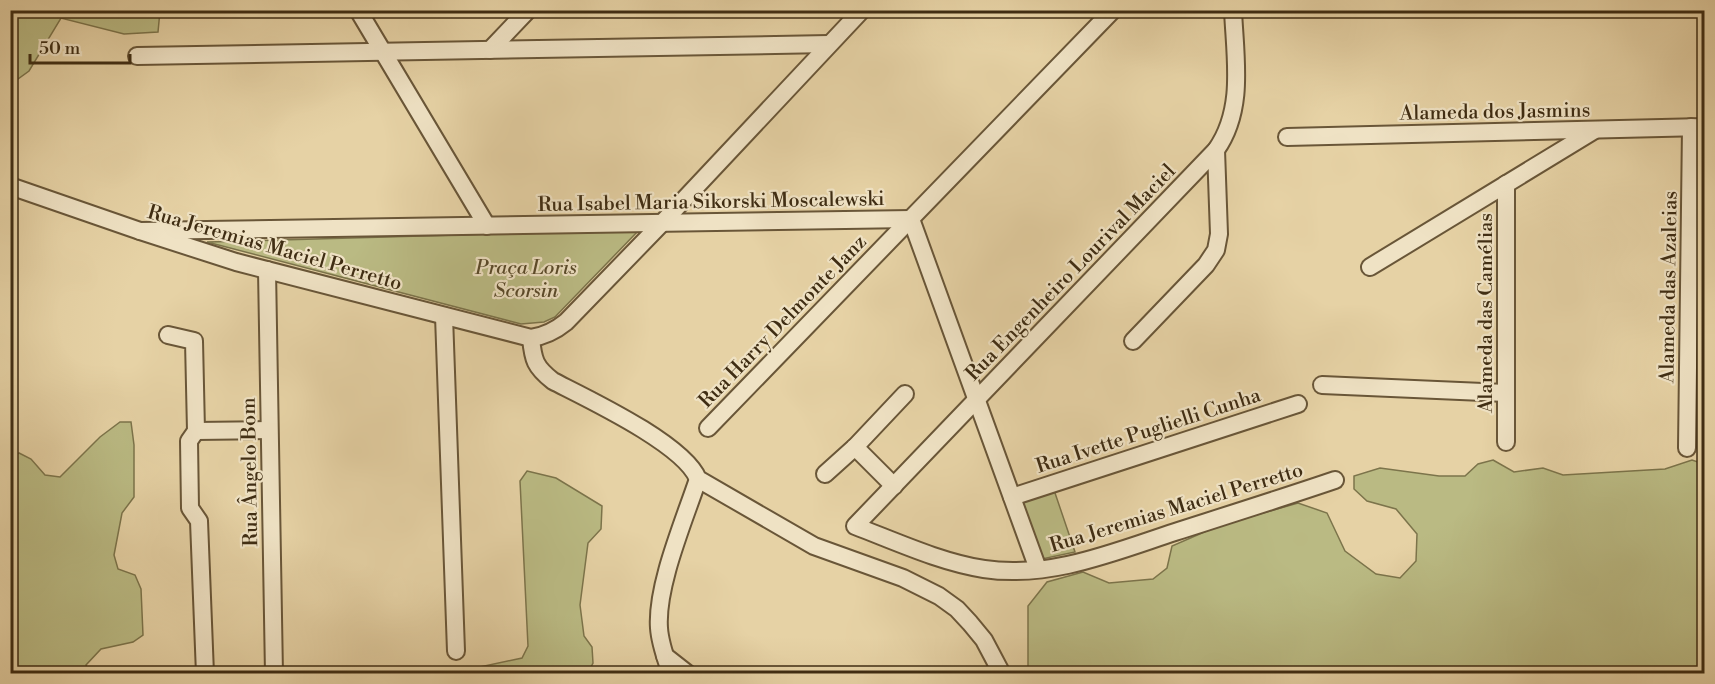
<svg xmlns="http://www.w3.org/2000/svg" width="1715" height="684" viewBox="0 0 1715 684" font-family="'Libre Bodoni',serif">
	<style>
		.green { fill: #baba83; stroke: #7c744b; stroke-width: 1.5 }
		.lines { fill: none; stroke-linecap: round; stroke-linejoin: round }
		.minor-casing { stroke: #695638; stroke-width: 20 }
		.minor { stroke: #efe2c4; stroke-width: 16 }
		.labels { text-anchor: middle; stroke-width: 4.5; stroke-linejoin: round; paint-order: stroke }
		.street-label { font-size: 20px; fill: #3f2d13; stroke: #efe2c4 }
		.park-label { font-size: 20px; font-style: italic; fill: #584929; stroke: #efe2c4 }
	</style>
	<rect width="100%" height="100%" fill="#e6d2a5"/>
	<filter id="stains"><feTurbulence type="fractalNoise" baseFrequency=".00333" numOctaves="4"/><feColorMatrix values="0 0 0 0 .2 0 0 0 0 .09 0 0 0 0 .02 0 0 0 .5 -.17"/></filter>
	<radialGradient id="worn" r=".72"><stop offset=".6" stop-color="#630" stop-opacity="0"/><stop offset="1" stop-color="#630" stop-opacity=".3"/></radialGradient>
	<g class="green">
		<polygon points="11,10 160,10 160,11 158,32 124,34 61,18 29,71 11,84"/>
		<polygon points="639,230 555,317 544,322 521,324 207,242"/>
		<polygon points="120,422 131,422 134,445 134,497 122,513 114,555 118,569 135,575 141,589 143,635 133,642 101,649 86,665 89,673 11,673 10,559 16,516 11,459 19,453 31,459 45,475 60,477 100,437"/>
		<polygon points="1493,460 1514,472 1543,468 1563,475 1665,469 1692,460 1704,464 1704,673 1028,673 1028,606 1047,582 1083,572 1109,583 1153,579 1167,568 1172,546 1218,526 1298,503 1327,513 1345,551 1376,574 1400,578 1416,561 1417,534 1396,509 1367,501 1354,489 1354,476 1380,468 1439,476 1465,476 1478,464"/>
		<polygon points="527,471 556,478 602,506 601,529 588,543 580,605 584,636 592,647 593,663 588,673 452,673 522,658 528,646 520,481"/>
		<polygon points="1054,490 1075,552 1042,559 1022,501"/>
	</g>
	<g class="lines">
		<defs>
			<g id="minor">
				<polyline points="358,10 487,226"/>
				<path d="M1233 10C1235 58 1245 109 1216 150L855 526C897 542 940 562 984 569 1050 579 1114 552 1175 532 1228 515 1282 498 1335 480"/>
				<polyline points="490,50 528,10"/>
				<polyline points="137,56 829,44"/>
				<polyline points="1287,137 1704,127"/>
				<path d="M10 186 140 231 236 262 531 338C545 336 555 331 566 322L662 223 862 10"/>
				<polyline points="140,231 911,219 1038,569"/>
				<polyline points="1370,267 1595,130"/>
				<polyline points="267,270 274,674"/>
				<polyline points="444,316 456,651"/>
				<polyline points="168,335 194,341 196,431 189,441 190,508 199,521 205,674"/>
				<path d="M531 338C533 360 535 367 553 381 588 399 684 444 698 479L814 546 903 578 939 596 957 609 970 623 984 640 1002 674"/>
				<polyline points="1133,341 1206,265 1216,250 1219,234 1216,150"/>
				<polyline points="1322,385 1506,393"/>
				<polyline points="708,428 1113,10"/>
				<polyline points="196,431 269,430"/>
				<polyline points="1506,442 1506,184"/>
				<polyline points="855,447 894,486"/>
				<polyline points="1687,448 1691,127"/>
				<polyline points="825,474 855,447 905,394"/>
				<polyline points="1012,497 1298,404"/>
				<polyline points="665,656 688,674"/>
				<path d="M671 674C666 659 660 644 659 628 656 586 684 521 698 479"/>
			</g>
		</defs>
		<use href="#minor" class="minor-casing"/>
		<use href="#minor" class="minor"/>
	</g>
	<g class="labels">
		<g class="street-label">
			<text transform="translate(1495 111) rotate(-1)" y="7">Alameda dos Jasmins</text>
			<text transform="translate(711 201) rotate(-1)" y="7">Rua Isabel Maria Sikorski Moscalewski</text>
			<text transform="translate(275 247) rotate(16)" y="7">Rua Jeremias Maciel Perretto</text>
			<text transform="translate(1070 272) rotate(-46)" y="7">Rua Engenheiro Lourival Maciel</text>
			<text transform="translate(1668 287) rotate(-89)" y="7">Alameda das Azaleias</text>
			<text transform="translate(1485 313) rotate(-90)" y="7">Alameda das Camélias</text>
			<text transform="translate(782 321) rotate(-46)" y="7">Rua Harry Delmonte Janz</text>
			<text transform="translate(1148 430) rotate(-18)" y="7">Rua Ivette Puglielli Cunha</text>
			<text transform="translate(249 472) rotate(-91)" y="7">Rua Ângelo Bom</text>
			<text transform="translate(1176 507) rotate(-17)" y="7">Rua Jeremias Maciel Perretto</text>
		</g>
		<g class="park-label">
			<text x="526" y="274">Praça Loris<tspan x="526" dy="23">Scorsin</tspan></text>
		</g>
	</g>
	<rect width="1715" height="684" fill="none" stroke="#e6d2a5" stroke-width="36"/>
	<rect x="12" y="12" width="1691" height="660" fill="none" stroke="#3f2d13" stroke-width="3"/>
	<rect x="18" y="18" width="1679" height="648" fill="none" stroke="#3f2d13" stroke-width="1.5"/>
	<path d="M30 54v9h100v-9" fill="none" stroke="#3f2d13" stroke-width="3"/>
	<text x="39" y="54" font-size="18" fill="#3f2d13" stroke="#efe2c4" stroke-width="4.5" paint-order="stroke">50 m</text>
	<rect width="100%" height="100%" filter="url(#stains)"/>
	<rect width="100%" height="100%" fill="url(#worn)"/>
</svg>
